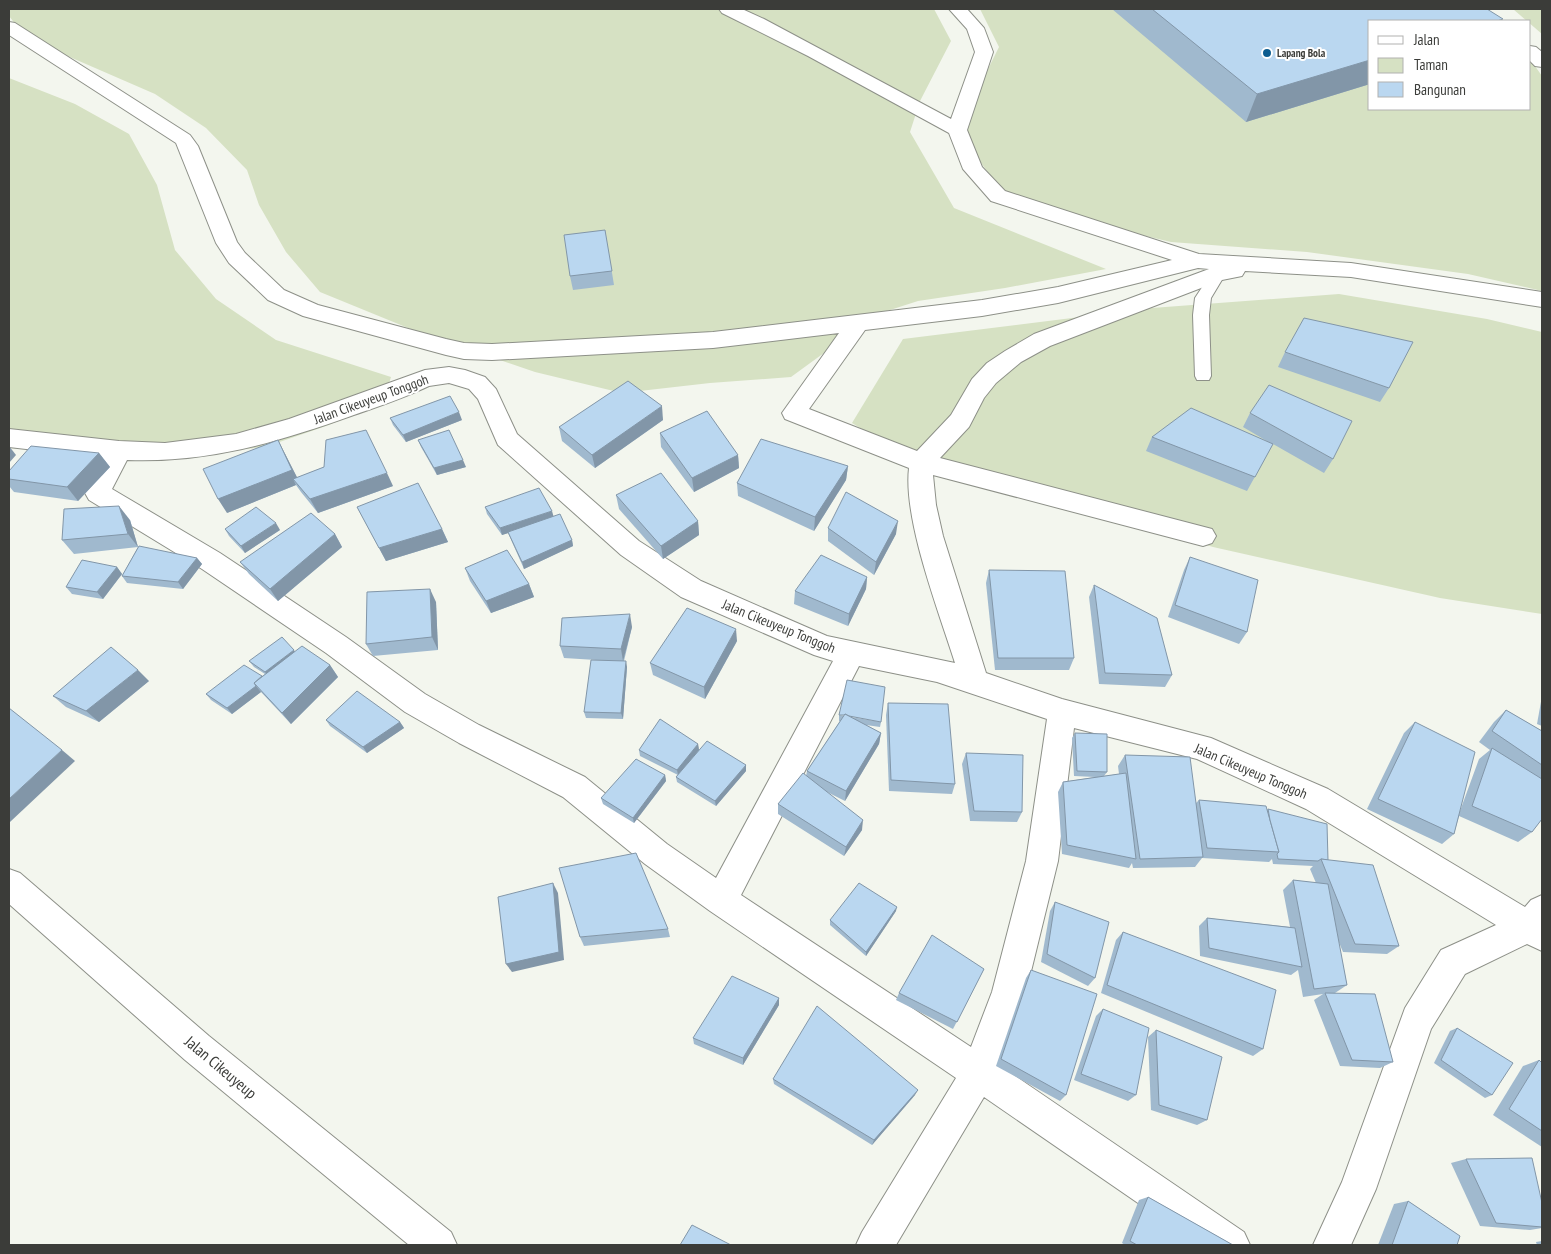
<svg xmlns="http://www.w3.org/2000/svg" width="1551" height="1254" viewBox="0 0 1551 1254" font-family="'PT Sans Narrow',sans-serif">
	<style>
		.green { fill: #d6e1c3 }
		.lines { fill: none; stroke-linecap: round; stroke-linejoin: round }
		.service-casing { stroke: #8d9088; stroke-width: 2 }
		.minor-casing { stroke: #8d9088; stroke-width: 2 }
		.service { fill: #fff; fill-rule: evenodd }
		.minor { fill: #fff; fill-rule: evenodd }
		.wall { fill: #a0b9ce }
		.shaded-wall { fill: #8296a8 }
		.building { fill: #bad7f0; stroke: #8296a8 }
		.poi-dot { fill: #0d5d90; stroke: #fff; stroke-width: 2 }
		.labels { text-anchor: middle; stroke-width: 4; stroke-linejoin: round; paint-order: stroke }
		.far-poi-label { font-size: 11px; font-weight: bold; fill: #3b3c39; stroke: #fff; text-anchor: start }
		.street-label { font-size: 14px; fill: #3b3c39; stroke: #fff }
		.near-street-label { font-size: 16px; fill: #3b3c39; stroke: #fff }
	</style>
	<rect width="100%" height="100%" fill="#f3f6ee"/>
	<g class="green">
		<polygon points="9,9 934,9 951,41 920,101 910,132 954,208 1106,269 1005,288 918,301 859,320 839,342 791,377 710,383 622,393 535,372 413,330 320,292 286,252 259,205 247,170 206,128 155,94 26,38 9,16"/>
		<polygon points="980,9 1467,9 1370,21 1370,109 1530,109 1530,59 1542,76 1542,291 1468,274 1307,252 1171,242 1112,228 1002,192 961,135 971,103 999,47"/>
		<polygon points="1513,9 1542,9 1542,34"/>
		<polygon points="9,78 75,104 129,134 157,185 175,250 216,299 276,340 391,377 383,402 329,425 265,447 163,457 9,448"/>
		<polygon points="1339,294 1487,319 1542,332 1542,614 1440,598 1213,547 907,457 852,423 903,339 1152,308"/>
	</g>
	<g class="lines">
		<defs>
			<polygon id="service" points="1219,268 1226,273 1211,298 1209,315 1211,376 1209,380 1197,380 1195,376 1193,315 1195,298 1214,269"/>
			<g id="minor">
				<path d="M719 9H742L764 19 951 119 975 52 967 29 949 9H967L984 28 993 52 967 130 982 167 1005 191 1199 254 1351 263 1542 292V307L1351 277 1245 271 1242 276 1222 280 1050 346 1021 362 996 383 984 398 969 427 940 458 1212 529 1216 536 1212 543 1203 546 933 475 936 505 943 536 986 673 1062 699 1211 738 1328 789 1525 907 1531 900 1542 895V951L1527 944 1465 974 1431 1029 1376 1189 1351 1245H1313L1342 1182 1405 1008 1441 950 1496 925 1306 809 1197 759 1074 728 1058 861 1026 992 999 1065 1244 1232 1250 1245H1199L984 1097 896 1245H856L862 1232 956 1078 710 911 645 864 563 797 459 743 405 712 326 653 202 569 89 500 85 493 103 458 9 447V429L119 441 165 443 236 434 289 419 425 370 449 367 465 370 485 377 496 389 517 434 639 541 701 581 827 636 955 663C939 612 903 520 909 468L785 419 782 413 839 333 713 348 492 360 464 359 446 355 303 316 268 300 229 263 216 243 176 143 9 35V22L15 23 190 135 198 146 237 242 245 253 284 290 318 305 446 339 464 343 492 344 713 332 982 300 1058 287 1172 260 991 201 963 169 949 133 808 56 722 13ZM1198 268 1209 269 1034 334 1005 351 987 363 972 379 951 415 917 451 809 409 865 330 982 316 1058 303ZM449 383 469 389 478 399 498 445 621 555 681 597 814 655 833 661 716 878 667 844 585 777 479 725 425 694 346 637 220 553 112 489 127 460C208 463 275 443 351 416 377 407 404 398 429 386ZM859 666 937 682 1047 719 1026 861 992 992 971 1047 741 895Z"/>
				<polygon points="1530,46 1536,47 1542,52 1542,67 1535,66 1530,61"/>
				<polygon points="9,869 20,873 209,1036 451,1232 457,1245 409,1245 185,1060 9,904"/>
			</g>
		</defs>
		<use href="#service" class="service-casing"/>
		<use href="#minor" class="minor-casing"/>
		<use href="#service" class="service"/>
		<use href="#minor" class="minor"/>
	</g>
	<g class="wall">
		<polygon points="1112,9 1487,9 1370,21 1370,84 1246,122"/>
		<polygon points="605,230 614,285 573,290 570,276"/>
		<polygon points="1285,352 1389,388 1380,402 1278,367"/>
		<polygon points="1250,413 1333,459 1324,473 1273,444 1247,491 1146,451 1152,437 1270,443 1243,427"/>
		<polygon points="390,418 462,420 406,442 393,425"/>
		<polygon points="663,420 595,468 562,441 559,427"/>
		<polygon points="660,433 738,455 739,468 694,492 661,447"/>
		<polygon points="418,440 466,467 437,475 421,447"/>
		<polygon points="99,453 110,467 78,501 14,492 9,486 9,471"/>
		<polygon points="285,454 297,478 324,467 393,486 318,513 301,492 296,485 227,513"/>
		<polygon points="848,466 846,480 814,531 738,496 737,483"/>
		<polygon points="616,495 698,521 699,535 663,559 619,509"/>
		<polygon points="357,507 442,529 448,542 386,561"/>
		<polygon points="485,507 553,517 572,540 573,546 524,569 508,533 502,535 487,514"/>
		<polygon points="130,520 138,547 197,558 202,564 183,589 127,583 122,576 138,547 74,554 62,540"/>
		<polygon points="828,528 896,534 874,575 828,541"/>
		<polygon points="225,529 280,530 245,553 229,536"/>
		<polygon points="335,534 342,547 278,601 249,574 240,562"/>
		<polygon points="1190,557 1247,632 1239,644 1168,617 1184,570"/>
		<polygon points="117,567 122,574 103,599 72,594 66,587"/>
		<polygon points="465,568 529,584 534,597 491,613 470,581"/>
		<polygon points="989,570 1074,658 1069,670 995,670 986,583"/>
		<polygon points="867,577 866,589 848,626 794,604 795,591"/>
		<polygon points="1094,585 1172,675 1165,687 1099,684 1089,597"/>
		<polygon points="436,602 438,650 373,656 366,644"/>
		<polygon points="632,627 624,661 627,667 623,719 586,718 584,712 612,661 564,658 560,646"/>
		<polygon points="737,641 705,699 653,675 650,663"/>
		<polygon points="249,661 330,665 338,677 291,724 261,692 232,714 211,700 206,694 262,676 265,674 254,667"/>
		<polygon points="149,681 99,722 66,707 53,696"/>
		<polygon points="1542,696 1542,726 1537,724"/>
		<polygon points="888,703 955,784 952,794 889,791 886,715"/>
		<polygon points="1506,710 1542,731 1542,819 1532,832 1518,842 1459,816 1454,834 1442,844 1367,809 1404,733 1415,722 1460,811 1479,759 1490,750 1479,742 1494,722"/>
		<polygon points="839,715 881,722 880,727 866,725 881,733 879,744 845,801 827,792 862,830 844,856 778,814 778,804 806,776 807,771 840,721 839,721"/>
		<polygon points="326,720 400,722 404,728 367,753 330,726"/>
		<polygon points="1075,733 1107,772 1104,776 1119,774 1118,766 1125,755 1196,803 1199,800 1267,810 1268,809 1328,860 1399,946 1387,954 1343,952 1338,940 1347,985 1335,993 1393,1062 1380,1068 1340,1066 1314,1000 1323,994 1303,997 1298,970 1291,975 1200,956 1199,926 1207,918 1290,927 1283,890 1293,880 1316,883 1310,869 1313,866 1273,864 1272,859 1269,862 1202,858 1195,867 1133,868 1132,863 1129,868 1062,854 1058,792 1063,782 1095,777 1074,776 1072,738"/>
		<polygon points="698,744 699,750 746,771 716,806 677,782 676,777 678,775 640,756 639,750"/>
		<polygon points="966,753 1022,812 1017,822 970,821 962,764"/>
		<polygon points="665,775 666,781 634,823 603,804 601,798"/>
		<polygon points="1055,902 1095,978 1088,986 1041,962 1050,911"/>
		<polygon points="896,911 866,956 830,925 830,920"/>
		<polygon points="668,929 670,937 584,946 580,937"/>
		<polygon points="1123,932 1263,1049 1253,1056 1101,993 1116,940"/>
		<polygon points="984,969 953,1029 896,1000 899,993"/>
		<polygon points="1031,970 1066,1095 1060,1101 996,1066 1026,978"/>
		<polygon points="779,998 779,1005 743,1065 694,1044 693,1038"/>
		<polygon points="1103,1009 1136,1095 1128,1101 1074,1080 1096,1016"/>
		<polygon points="1457,1028 1492,1095 1485,1098 1434,1063 1450,1031"/>
		<polygon points="1156,1030 1207,1120 1197,1125 1151,1110 1148,1037"/>
		<polygon points="1539,1060 1542,1063 1542,1147 1493,1115 1523,1066"/>
		<polygon points="773,1079 915,1095 872,1145 774,1084"/>
		<polygon points="1466,1159 1542,1203 1542,1228 1530,1230 1480,1226 1451,1163"/>
		<polygon points="1148,1197 1233,1245 1125,1245 1122,1243 1139,1200"/>
		<polygon points="1408,1201 1457,1245 1378,1245 1394,1204"/>
		<polygon points="1542,1241 1542,1245 1537,1245 1536,1242"/>
	</g>
	<g class="shaded-wall">
		<polygon points="1370,60 1370,84 1246,122 1257,94"/>
		<polygon points="662,406 663,420 595,468 592,455"/>
		<polygon points="459,412 462,420 406,442 403,435"/>
		<polygon points="278,440 300,483 293,479 296,485 227,513 218,499"/>
		<polygon points="9,446 16,455 9,463"/>
		<polygon points="99,453 110,467 78,501 67,487"/>
		<polygon points="738,455 739,468 694,492 692,478"/>
		<polygon points="463,460 466,467 437,475 434,468"/>
		<polygon points="848,466 846,480 814,531 815,517"/>
		<polygon points="387,473 393,486 318,513 310,499"/>
		<polygon points="119,506 130,520 138,547 128,534"/>
		<polygon points="552,511 554,518 502,535 500,528"/>
		<polygon points="698,521 699,535 663,559 661,546"/>
		<polygon points="898,521 896,534 874,575 876,562"/>
		<polygon points="276,523 280,530 245,553 241,546"/>
		<polygon points="442,529 448,542 386,561 379,548"/>
		<polygon points="335,534 342,547 278,601 270,589"/>
		<polygon points="572,540 573,546 524,569 522,562"/>
		<polygon points="197,558 202,564 183,589 178,582"/>
		<polygon points="117,567 122,574 103,599 97,592"/>
		<polygon points="867,577 866,589 848,626 849,614"/>
		<polygon points="529,584 534,597 491,613 486,601"/>
		<polygon points="430,589 436,602 438,650 432,637"/>
		<polygon points="630,614 632,627 623,661 621,649"/>
		<polygon points="736,629 737,641 705,699 704,687"/>
		<polygon points="294,650 298,657 270,678 265,672"/>
		<polygon points="626,661 627,667 623,719 621,713"/>
		<polygon points="330,665 338,677 291,724 282,713"/>
		<polygon points="138,670 149,681 99,722 86,711"/>
		<polygon points="256,686 261,692 232,714 227,708"/>
		<polygon points="400,722 404,728 367,753 363,747"/>
		<polygon points="881,733 879,744 845,801 846,791"/>
		<polygon points="698,744 699,750 678,775 677,770"/>
		<polygon points="62,750 75,761 10,822 9,822 9,799"/>
		<polygon points="746,765 746,771 716,806 715,801"/>
		<polygon points="665,775 666,781 634,823 633,818"/>
		<polygon points="863,820 862,830 844,856 846,847"/>
		<polygon points="553,883 558,893 564,960 512,972 506,964"/>
		<polygon points="897,907 896,911 866,956 866,952"/>
		<polygon points="779,998 779,1005 743,1065 743,1058"/>
		<polygon points="918,1090 915,1095 872,1145 874,1140"/>
	</g>
	<g class="building">
		<polygon points="1152,9 1487,9 1503,19 1497,21 1370,21 1370,60 1257,94"/>
		<polygon points="605,230 612,271 570,276 564,235"/>
		<polygon points="1304,318 1413,342 1389,388 1285,352"/>
		<polygon points="628,381 662,406 592,455 559,427"/>
		<polygon points="1269,385 1352,421 1333,459 1250,413"/>
		<polygon points="450,396 459,412 403,435 390,418"/>
		<polygon points="1191,408 1273,444 1255,477 1152,437"/>
		<polygon points="707,411 738,455 692,478 660,433"/>
		<polygon points="366,430 387,473 310,499 293,479 324,467 326,440"/>
		<polygon points="449,430 463,460 434,468 418,440"/>
		<polygon points="761,439 848,466 815,517 737,483"/>
		<polygon points="278,440 292,470 218,499 203,469"/>
		<polygon points="31,446 99,453 67,487 9,479 9,471"/>
		<polygon points="661,473 698,521 661,546 616,495"/>
		<polygon points="418,483 442,529 379,548 357,507"/>
		<polygon points="539,488 552,511 500,528 485,507"/>
		<polygon points="846,492 898,521 876,562 828,528"/>
		<polygon points="119,506 128,534 62,540 64,509"/>
		<polygon points="256,507 276,523 241,546 225,529"/>
		<polygon points="311,513 335,534 270,589 240,562"/>
		<polygon points="560,514 572,540 522,562 508,532"/>
		<polygon points="139,546 197,558 178,582 122,576"/>
		<polygon points="507,550 529,584 486,601 465,568"/>
		<polygon points="821,555 867,577 849,614 795,591"/>
		<polygon points="1190,557 1258,580 1247,632 1175,605"/>
		<polygon points="82,560 117,567 97,592 66,587"/>
		<polygon points="989,570 1065,571 1074,658 998,658"/>
		<polygon points="1094,585 1157,618 1172,675 1105,673"/>
		<polygon points="430,589 432,637 366,644 367,592"/>
		<polygon points="687,608 736,629 704,687 650,663"/>
		<polygon points="630,614 621,649 560,646 562,618"/>
		<polygon points="282,637 294,650 265,672 249,661"/>
		<polygon points="302,646 330,665 282,713 254,683"/>
		<polygon points="111,647 138,670 86,711 53,696"/>
		<polygon points="591,660 626,661 621,713 584,712"/>
		<polygon points="244,665 262,676 254,683 256,686 227,708 206,694"/>
		<polygon points="847,680 885,687 881,722 849,716 845,714 844,715 839,715"/>
		<polygon points="357,691 400,722 363,747 326,720"/>
		<polygon points="888,703 948,704 955,784 891,780"/>
		<polygon points="9,708 62,750 9,799"/>
		<polygon points="1506,710 1542,731 1542,765 1492,731"/>
		<polygon points="845,714 881,733 846,791 807,771"/>
		<polygon points="660,719 698,744 677,770 639,750"/>
		<polygon points="1415,722 1475,752 1454,834 1378,799"/>
		<polygon points="1075,733 1107,734 1107,772 1077,771"/>
		<polygon points="707,741 746,765 715,801 676,777"/>
		<polygon points="1492,748 1542,779 1542,819 1532,832 1472,806"/>
		<polygon points="966,753 1023,755 1022,812 974,811"/>
		<polygon points="1125,755 1190,757 1203,857 1140,859"/>
		<polygon points="636,759 665,775 633,818 601,798"/>
		<polygon points="803,773 863,820 846,847 778,804"/>
		<polygon points="1126,773 1136,859 1067,845 1063,782"/>
		<polygon points="1199,800 1266,806 1279,852 1207,848"/>
		<polygon points="1268,809 1327,824 1328,860 1321,859 1318,861 1278,859 1277,854 1279,852 1270,820"/>
		<polygon points="636,853 668,929 580,937 559,868"/>
		<polygon points="1321,859 1373,865 1399,946 1355,944"/>
		<polygon points="1293,880 1328,884 1347,985 1314,989"/>
		<polygon points="553,883 559,952 506,964 498,897"/>
		<polygon points="859,883 897,907 866,952 830,920"/>
		<polygon points="1055,902 1109,922 1095,978 1047,954"/>
		<polygon points="1207,918 1295,928 1302,967 1209,948"/>
		<polygon points="1123,932 1276,990 1263,1049 1107,985"/>
		<polygon points="932,935 984,969 957,1022 899,993"/>
		<polygon points="1031,970 1097,994 1066,1095 1001,1059"/>
		<polygon points="732,976 779,998 743,1058 693,1038"/>
		<polygon points="1325,993 1375,994 1393,1062 1352,1060"/>
		<polygon points="817,1006 918,1090 874,1140 773,1079"/>
		<polygon points="1103,1009 1149,1028 1136,1095 1081,1074"/>
		<polygon points="1457,1028 1513,1063 1492,1095 1441,1060"/>
		<polygon points="1156,1030 1222,1057 1207,1120 1159,1105"/>
		<polygon points="1539,1060 1542,1063 1542,1131 1509,1109"/>
		<polygon points="1532,1158 1542,1203 1542,1227 1496,1223 1466,1159"/>
		<polygon points="1148,1197 1233,1245 1137,1245 1130,1241"/>
		<polygon points="1408,1201 1460,1236 1457,1245 1392,1245"/>
		<polygon points="692,1225 731,1245 680,1245"/>
	</g>
	<circle class="poi-dot" cx="1267" cy="53" r="5"/>
	<g class="labels">
		<g class="far-poi-label">
			<text x="1277" y="57">Lapang Bola</text>
		</g>
		<g class="street-label">
			<text transform="translate(371 399) rotate(-20)" y="5">Jalan Cikeuyeup Tonggoh</text>
			<text transform="translate(779 626) rotate(22)" y="5">Jalan Cikeuyeup Tonggoh</text>
			<text transform="translate(1251 771) rotate(23)" y="5">Jalan Cikeuyeup Tonggoh</text>
		</g>
		<g class="near-street-label">
			<text transform="translate(221 1067) rotate(40)" y="6">Jalan Cikeuyeup</text>
		</g>
	</g>
	<rect width="1551" height="1254" fill="none" stroke="#3b3c39" stroke-width="20"/>
	<rect x="1368" y="20" width="162" height="90" fill="#ffffff" stroke="#b1b1b0"/>
	<rect x="1378" y="36" width="25" height="8" fill="#ffffff" stroke="#b1b1b0"/>
	<text x="1414" y="45" font-size="15" fill="#3b3c39">Jalan</text>
	<rect x="1378" y="58" width="25" height="15" fill="#d6e1c3" stroke="#b1b1b0"/>
	<text x="1414" y="70" font-size="15" fill="#3b3c39">Taman</text>
	<rect x="1378" y="82" width="25" height="15" fill="#bad7f0" stroke="#b1b1b0"/>
	<text x="1414" y="95" font-size="15" fill="#3b3c39">Bangunan</text>
</svg>
